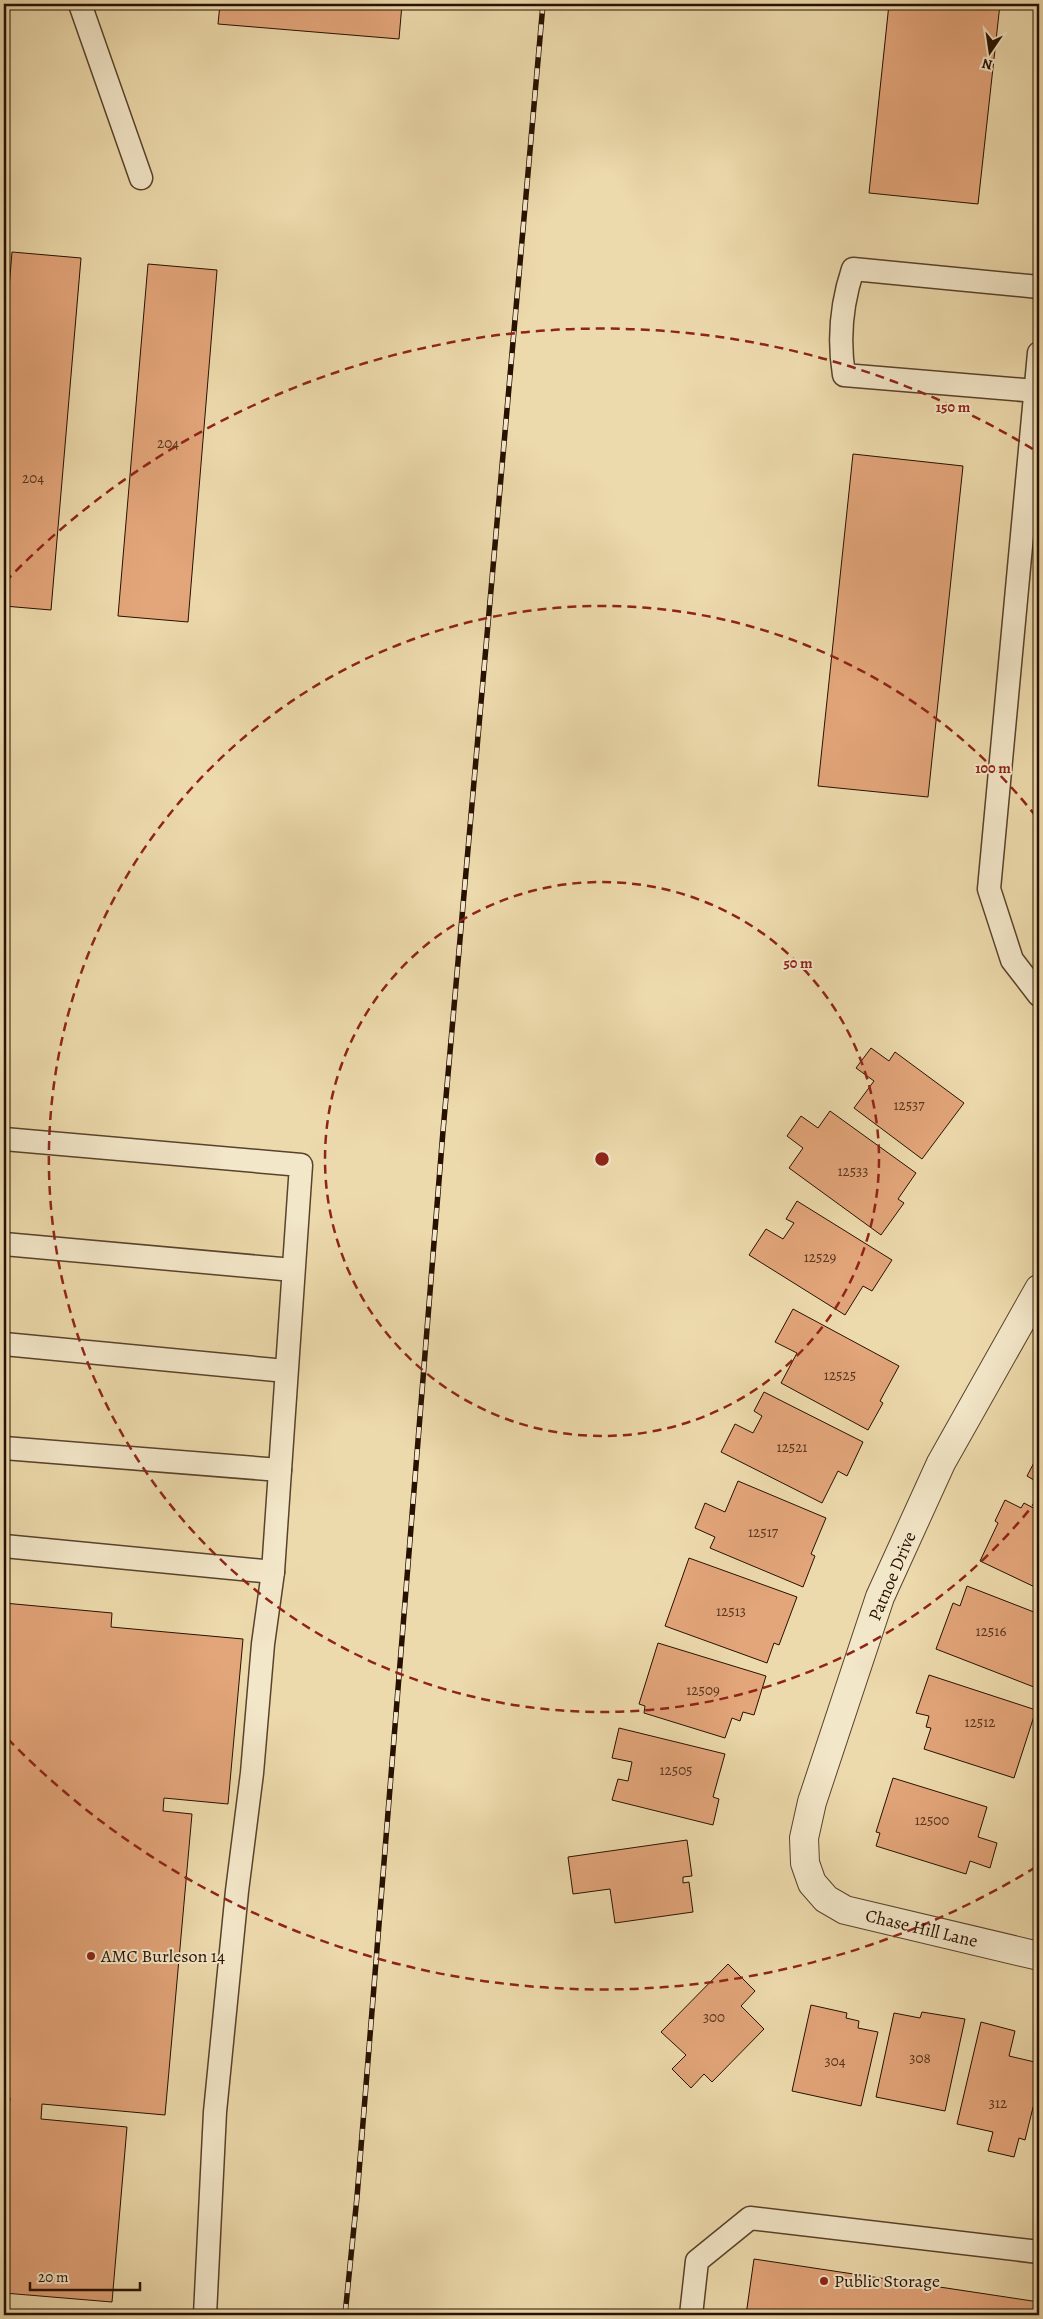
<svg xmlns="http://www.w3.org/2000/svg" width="1043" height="2319" viewBox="0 0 1043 2319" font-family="Alegreya,serif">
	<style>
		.building { fill: #e3a57a; stroke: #271000 }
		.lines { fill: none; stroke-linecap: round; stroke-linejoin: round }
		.service-casing { stroke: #58422b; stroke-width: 25 }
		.minor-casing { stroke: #58422b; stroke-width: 30 }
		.service { stroke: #f3e7c9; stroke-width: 22 }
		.minor { stroke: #f3e7c9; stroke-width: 28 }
		.rail-casing { stroke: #271000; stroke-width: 5.5 }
		.rail { stroke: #f3e7c9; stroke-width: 4; stroke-dasharray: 11; stroke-linecap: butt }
		.ring { fill: none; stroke: #8f2418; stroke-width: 2.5; stroke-dasharray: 9 6 }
		.poi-dot { fill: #8f2418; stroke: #f3e7c9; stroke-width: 2 }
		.labels { text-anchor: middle; stroke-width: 4; stroke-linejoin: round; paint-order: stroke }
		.number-label { font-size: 15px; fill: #56351e }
		.street-label { font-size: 18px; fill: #271000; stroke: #f3e7c9 }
		.poi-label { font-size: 18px; fill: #271000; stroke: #f3e7c9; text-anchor: start }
		.centre { fill: #8f2418; stroke: #f3e7c9; stroke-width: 2.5 }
		.ring-label { font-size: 15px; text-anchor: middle; font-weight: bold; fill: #8f2418; stroke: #f3e7c9; stroke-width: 4; stroke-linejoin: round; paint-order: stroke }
	</style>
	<rect width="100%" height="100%" fill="#eddaac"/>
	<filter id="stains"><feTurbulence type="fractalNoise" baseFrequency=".004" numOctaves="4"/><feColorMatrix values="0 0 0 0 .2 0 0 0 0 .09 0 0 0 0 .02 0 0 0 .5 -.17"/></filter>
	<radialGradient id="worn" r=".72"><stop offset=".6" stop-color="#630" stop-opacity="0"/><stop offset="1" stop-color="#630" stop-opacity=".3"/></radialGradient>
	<g class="building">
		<polygon points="220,4 402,4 399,39 218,24"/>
		<polygon points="889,4 1000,4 978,204 869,193"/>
		<polygon points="12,252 81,258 51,610 4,606 4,350"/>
		<polygon points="148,264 217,270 188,622 118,616"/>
		<polygon points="853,454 963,466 928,797 818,786"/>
		<polygon points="871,1048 889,1061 895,1052 964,1103 922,1159 854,1108 874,1081 856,1068"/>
		<polygon points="830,1111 916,1173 898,1199 904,1203 881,1235 789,1168 803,1148 787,1136 801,1116 818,1128"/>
		<polygon points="797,1201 892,1260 872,1291 863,1286 845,1315 749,1255 766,1229 783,1239 794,1223 786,1219"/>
		<polygon points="793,1309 899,1366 880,1401 883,1403 868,1430 781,1383 797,1353 775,1342"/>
		<polygon points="764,1392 863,1442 847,1476 838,1471 822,1503 721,1452 735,1424 753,1433 762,1416 754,1411"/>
		<polygon points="1039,1435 1039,1446 1035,1444"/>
		<polygon points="1039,1453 1039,1483 1027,1476"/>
		<polygon points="738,1481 826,1518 811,1554 815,1556 803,1587 710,1548 715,1537 695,1528 705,1503 725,1512"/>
		<polygon points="1005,1500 1021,1508 1024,1503 1039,1511 1039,1589 980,1561 998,1523 995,1521"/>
		<polygon points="689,1558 797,1597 779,1645 774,1643 767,1663 665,1626"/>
		<polygon points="967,1586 1039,1614 1039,1689 936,1649 953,1603 960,1606"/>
		<polygon points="4,1603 112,1613 111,1627 243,1639 228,1804 164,1798 163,1811 192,1814 165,2115 42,2104 41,2119 127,2127 112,2302 4,2293 4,2116 8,2117 10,2098 4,2098"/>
		<polygon points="658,1643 766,1676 754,1715 743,1712 740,1721 732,1718 725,1738 644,1713 645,1706 639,1704"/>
		<polygon points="929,1675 1036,1710 1014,1778 924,1749 931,1728 926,1727 929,1716 916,1713"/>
		<polygon points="619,1728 725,1754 713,1797 719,1799 713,1825 612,1800 618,1779 628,1781 632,1762 612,1758"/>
		<polygon points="893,1778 987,1807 978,1837 997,1843 990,1868 970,1861 966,1874 876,1846 880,1833 876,1832"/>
		<polygon points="687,1840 692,1876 683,1877 683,1883 689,1882 693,1912 615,1923 610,1889 573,1894 568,1857"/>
		<polygon points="728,1964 755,1991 741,2006 764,2029 712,2082 704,2074 691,2088 672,2069 686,2055 661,2032"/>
		<polygon points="811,2005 847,2013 846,2018 859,2021 858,2028 878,2032 861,2106 792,2091"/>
		<polygon points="922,2012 965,2019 945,2111 876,2097 894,2013 920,2018"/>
		<polygon points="981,2022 1015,2031 1009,2056 1039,2063 1039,2083 1025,2140 1019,2138 1014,2157 988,2151 993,2132 957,2124"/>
		<polygon points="754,2259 1039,2302 1039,2315 746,2315"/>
	</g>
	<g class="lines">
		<defs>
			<g id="service">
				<polyline points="80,4 141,178"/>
				<polyline points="1039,353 989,889 1012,960 1039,995"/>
				<path d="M1036 391 844 375C838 338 841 305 853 269L1039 287"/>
				<polyline points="4,1139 301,1165 273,1572 4,1546"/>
				<polyline points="4,1244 293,1270"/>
				<polyline points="4,1344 286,1371"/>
				<polyline points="4,1448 280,1470"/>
				<polyline points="205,2315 215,2112 237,1891 252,1773 263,1644 273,1572"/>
				<polyline points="691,2315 697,2261 750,2218 1039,2252"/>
			</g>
			<g id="minor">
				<path id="s1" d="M1039 1289 941 1463 880 1597 812 1802 804 1838 805 1863 812 1883 826 1899 845 1910 1039 1956"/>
			</g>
		</defs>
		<use href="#service" class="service-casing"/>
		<use href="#minor" class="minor-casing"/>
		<use href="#service" class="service"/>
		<use href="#minor" class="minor"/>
		<defs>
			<polyline id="rail" points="345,2315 357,2197 443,1131 543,4"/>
		</defs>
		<use href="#rail" class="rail-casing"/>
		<use href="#rail" class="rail"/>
	</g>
	<g class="ring">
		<circle cx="602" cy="1159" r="277"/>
		<path d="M1038 1499A553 553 0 1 1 1038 819"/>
		<path d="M1036 1867A830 830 0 0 1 5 1736M5 582A830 830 0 0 1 1036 451"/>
	</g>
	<g class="poi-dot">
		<circle cx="91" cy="1956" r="5"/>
		<circle cx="824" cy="2281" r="5"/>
	</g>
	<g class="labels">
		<g class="number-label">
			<text x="168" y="448">204</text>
			<text x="33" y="483">204</text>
			<text x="909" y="1110">12537</text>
			<text x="853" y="1176">12533</text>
			<text x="820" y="1262">12529</text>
			<text x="840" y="1380">12525</text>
			<text x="792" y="1452">12521</text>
			<text x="763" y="1537">12517</text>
			<text x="731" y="1616">12513</text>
			<text x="991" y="1636">12516</text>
			<text x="703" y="1695">12509</text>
			<text x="980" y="1727">12512</text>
			<text x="676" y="1775">12505</text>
			<text x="932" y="1825">12500</text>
			<text x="714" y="2022">300</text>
			<text x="920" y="2063">308</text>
			<text x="835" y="2066">304</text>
			<text x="998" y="2108">312</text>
		</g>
		<g class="street-label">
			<text transform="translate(892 1576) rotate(-67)" y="6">Patnoe Drive</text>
			<text dy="6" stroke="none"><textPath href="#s1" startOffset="768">Chase Hill Lane</textPath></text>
		</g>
		<g class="poi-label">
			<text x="101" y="1962">AMC Burleson 14</text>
			<text x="834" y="2287">Public Storage</text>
		</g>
	</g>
	<circle cx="602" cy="1159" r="8" class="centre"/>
	<g class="ring-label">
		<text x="953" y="412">150 m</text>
		<text x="993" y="773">100 m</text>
		<text x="798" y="968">50 m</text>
	</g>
	<rect width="1043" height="2319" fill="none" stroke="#eddaac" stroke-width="20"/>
	<rect x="5" y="5" width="1033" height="2309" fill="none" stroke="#271000" stroke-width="2.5"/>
	<rect x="10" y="10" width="1023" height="2299" fill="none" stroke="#271000"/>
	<g transform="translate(990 52) rotate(193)" stroke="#f3e7c9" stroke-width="4" paint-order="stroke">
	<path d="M0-4L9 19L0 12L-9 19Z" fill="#271000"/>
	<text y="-8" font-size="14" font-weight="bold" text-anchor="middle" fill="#271000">N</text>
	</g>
	<path d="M30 2282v8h110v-8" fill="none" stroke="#271000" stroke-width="2.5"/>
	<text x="38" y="2282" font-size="15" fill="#271000" stroke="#f3e7c9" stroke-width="4" paint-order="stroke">20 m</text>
	<rect width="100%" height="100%" filter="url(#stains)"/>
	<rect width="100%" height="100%" fill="url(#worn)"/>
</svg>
